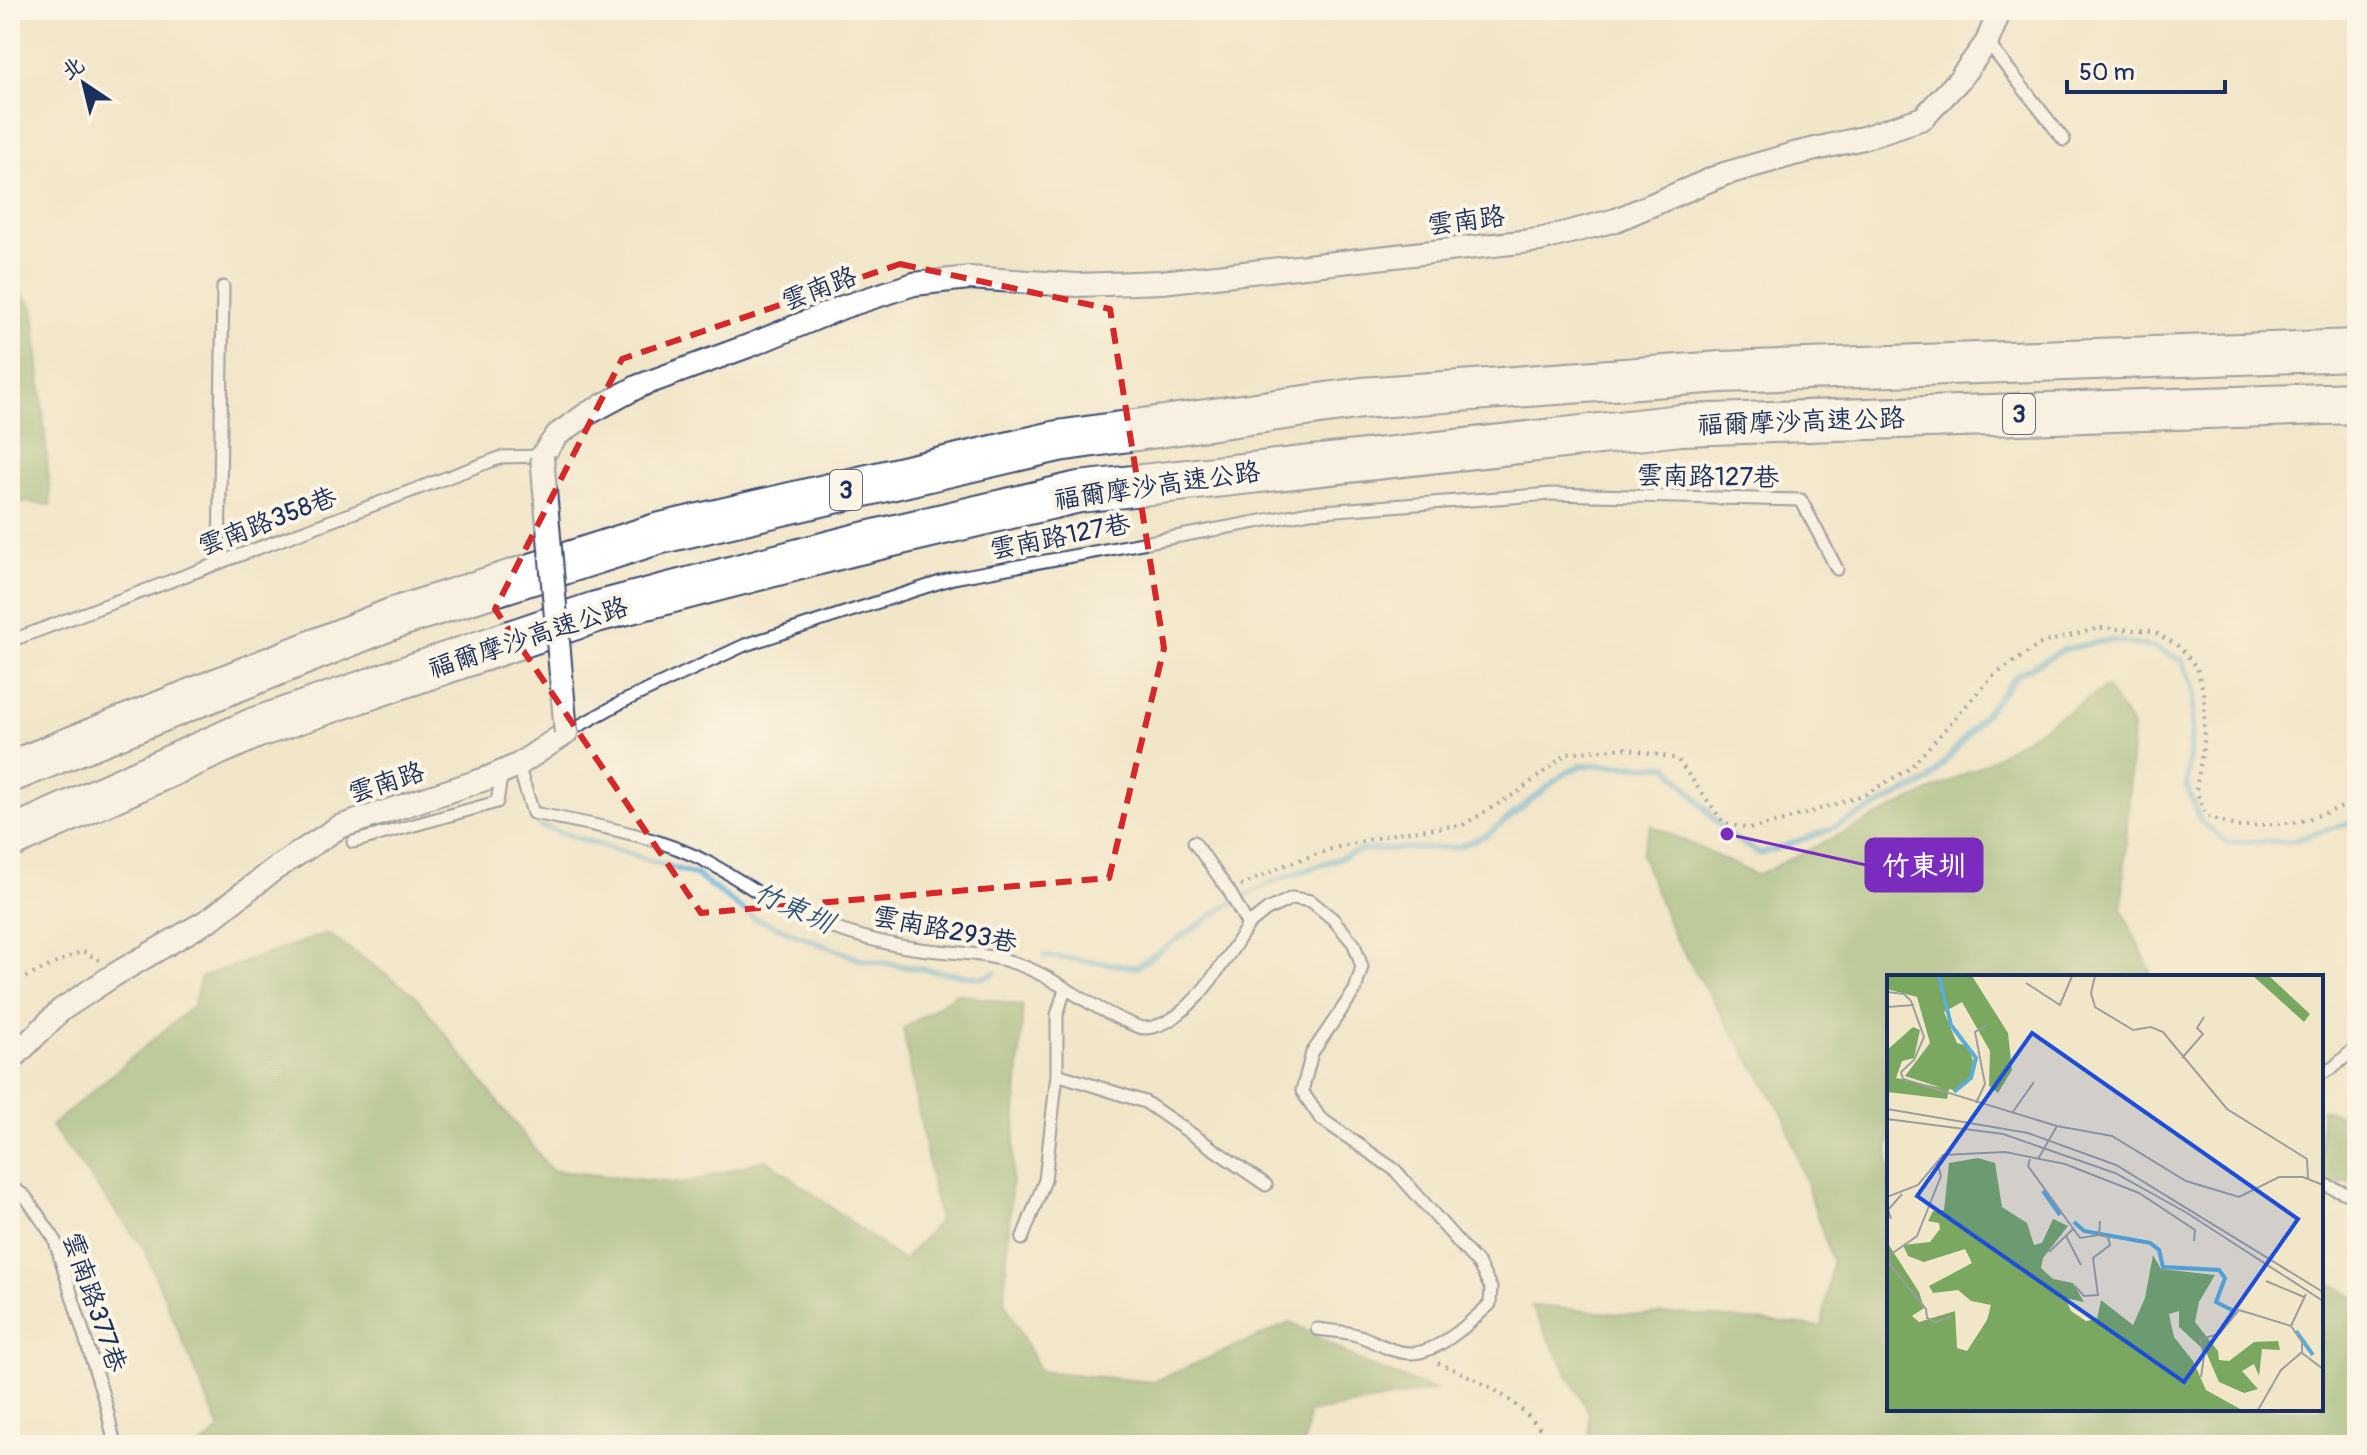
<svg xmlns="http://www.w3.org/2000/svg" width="2367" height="1455" viewBox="0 0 2367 1455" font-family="Pangolin,'LXGW WenKai TC',sans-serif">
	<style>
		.forest { fill: #7ba860; stroke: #4b6c5f; stroke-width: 2 }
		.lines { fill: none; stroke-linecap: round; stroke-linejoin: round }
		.stream { stroke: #5bacd6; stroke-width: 6 }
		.service-casing { stroke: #3b4a6e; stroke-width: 15 }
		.minor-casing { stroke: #3b4a6e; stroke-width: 26 }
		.motorway-casing { stroke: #3b4a6e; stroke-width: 44 }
		.path { stroke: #3b4a6e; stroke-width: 4; stroke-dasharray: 2 6; stroke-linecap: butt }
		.service { stroke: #fff; stroke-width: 11 }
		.minor { stroke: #fff; stroke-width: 22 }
		.motorway { stroke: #fff; stroke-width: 40 }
		.minor-bridge-casing { stroke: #3b4a6e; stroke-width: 26; stroke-linecap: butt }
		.minor-bridge { stroke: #fff; stroke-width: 22 }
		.marked { fill: none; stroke: #d62828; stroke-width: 6; stroke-dasharray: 16 10; stroke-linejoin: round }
		.labels { text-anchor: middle; stroke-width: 8; stroke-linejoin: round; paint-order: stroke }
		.shield { fill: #fcf5e5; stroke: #5e6a86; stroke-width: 2 }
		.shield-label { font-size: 24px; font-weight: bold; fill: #1b2f5e }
		.street-label { font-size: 26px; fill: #1b2f5e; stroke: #fcf5e5 }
		.water-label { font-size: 28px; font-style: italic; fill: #2e5482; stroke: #fcf5e5 }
		.inset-river { fill: none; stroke: #5bacd6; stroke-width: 4 }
		.inset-road { fill: none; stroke: #9c9d9e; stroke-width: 2 }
		.view { fill: #1d4ed8; fill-opacity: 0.15; stroke: #1d4ed8; stroke-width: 4 }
		.inset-edge { fill: none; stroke: #1b2f5e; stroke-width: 4 }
		.leader { fill: none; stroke: #7b2cbf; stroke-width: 3 }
		.callout-dot { fill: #7b2cbf; stroke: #fcf5e5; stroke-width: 3 }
		.callout { fill: #7b2cbf; stroke: #7b2cbf; stroke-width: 3 }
		.callout-label { font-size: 28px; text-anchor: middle; font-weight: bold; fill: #fff }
	</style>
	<rect width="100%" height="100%" fill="#fcf5e5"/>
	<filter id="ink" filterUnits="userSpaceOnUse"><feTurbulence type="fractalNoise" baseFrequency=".0125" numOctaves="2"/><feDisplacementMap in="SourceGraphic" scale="16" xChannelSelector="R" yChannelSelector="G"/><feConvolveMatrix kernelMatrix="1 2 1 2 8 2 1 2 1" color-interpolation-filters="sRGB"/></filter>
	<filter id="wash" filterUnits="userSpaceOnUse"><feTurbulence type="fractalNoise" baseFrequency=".006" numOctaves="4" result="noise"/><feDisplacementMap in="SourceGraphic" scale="32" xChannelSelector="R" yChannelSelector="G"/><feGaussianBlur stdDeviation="1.8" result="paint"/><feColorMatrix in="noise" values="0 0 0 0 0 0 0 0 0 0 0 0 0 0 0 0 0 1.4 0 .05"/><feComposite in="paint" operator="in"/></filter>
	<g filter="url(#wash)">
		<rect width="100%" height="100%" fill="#f2e6c9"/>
		<g class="forest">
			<polygon points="10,279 34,308 51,505 10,501"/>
			<polygon points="2106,687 2133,728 2122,909 2153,977 1889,977 1889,1409 2321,1409 2321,1281 2336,1286 2357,1299 2357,1445 1580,1445 1589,1437 1589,1413 1531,1306 1637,1315 1685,1314 1822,1327 1832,1262 1784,1116 1674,937 1641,854 1651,825 1757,875 1983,765"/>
			<polygon points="327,933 414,994 551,1170 682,1184 767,1159 903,1261 939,1221 903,1029 957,993 1023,1006 1004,1301 1040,1371 1153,1382 1291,1322 1368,1365 1435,1390 1309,1413 1304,1445 201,1445 220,1430 144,1249 51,1126 193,1006 201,977"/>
			<polygon points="2321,1108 2357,1122 2357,1181 2321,1184"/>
		</g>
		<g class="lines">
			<g class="stream">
				<polyline points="540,826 696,875 754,918 862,960 981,978 995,973"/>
				<polyline points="1045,956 1136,967 1228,905 1272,882 1362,850 1457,847 1487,835 1561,776 1582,765 1668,766 1727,834 1761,854 1826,831 1929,781 2017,675 2065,649 2110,640 2153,647 2182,660 2195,690 2187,786 2200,821 2227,842 2292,841 2357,820"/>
			</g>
		</g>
	</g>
	<g filter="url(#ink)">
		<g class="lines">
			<defs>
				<g id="service">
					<polyline points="1987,42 2064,140"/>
					<polyline points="219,563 223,287"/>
					<polyline points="10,641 502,457 542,456"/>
					<polyline points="566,733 622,702 745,645 953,578 1310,512 1551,494 1801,500 1837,569"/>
					<path d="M518 765 533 813C594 825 658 835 713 865 747 883 776 908 813 921 841 931 883 944 913 948 950 954 983 951 1020 965 1058 979 1089 1007 1127 1022 1132 1024 1139 1028 1144 1028 1187 1028 1227 957 1248 925L1229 891 1194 842"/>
					<polyline points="353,842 497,802 502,772"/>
					<path d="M1248 925 1267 910 1292 898 1311 901 1333 919 1354 944 1362 967 1355 990 1312 1053 1302 1091 1320 1118 1395 1170 1461 1245 1479 1265 1491 1288 1490 1304C1472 1321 1439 1352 1413 1353 1394 1354 1376 1342 1360 1336 1346 1331 1331 1331 1317 1329"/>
					<polyline points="1057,1074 1145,1102 1266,1185"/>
					<polyline points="2321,1074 2334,1067 2357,1046"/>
					<polyline points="2321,1183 2357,1198"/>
					<polyline points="10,1186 25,1196 54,1238 106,1405 115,1445"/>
					<polyline points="1022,1239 1045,1180 1057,1074 1057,1015 1065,989"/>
				</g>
				<g id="minor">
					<polyline points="542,456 557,435 587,414 639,386 751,345 843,307 914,284 969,278 1077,285 1162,282 1539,240 1616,220 1724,174 1794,154 1863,138 1923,118 1959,80 1987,42 2000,10"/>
					<polyline points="10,1061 61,1010 114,975 212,918 273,870 339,827 488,778 518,765 566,733"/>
				</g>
				<g id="motorway">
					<polyline points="10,772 394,618 657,534 1058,441 1362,398 1721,372 2357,350"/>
					<polyline points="10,838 255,728 596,612 854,545 1079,492 1681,425 2357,403"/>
				</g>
			</defs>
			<use href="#service" class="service-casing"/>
			<use href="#minor" class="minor-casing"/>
			<use href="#motorway" class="motorway-casing"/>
			<g class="path">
				<polyline points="1241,886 1285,865 1338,847 1402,832 1463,825 1518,792 1568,753 1625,748 1677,759 1724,823 1750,829 1783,821 1866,794 1909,769 1993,676 2042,643 2100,628 2153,631 2180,647 2197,668 2204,694 2204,741 2196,790 2206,816 2237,827 2299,822 2357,802"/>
				<polyline points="10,981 24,978 82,951 101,961"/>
				<path d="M1438 1363C1484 1381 1524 1402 1552 1445"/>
			</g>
			<use href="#service" class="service"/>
			<use href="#minor" class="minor"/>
			<use href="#motorway" class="motorway"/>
			<defs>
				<polyline id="minor-bridge" points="542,456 566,733"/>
			</defs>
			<use href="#minor-bridge" class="minor-bridge-casing"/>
			<use href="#minor-bridge" class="minor-bridge"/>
		</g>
	</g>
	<path d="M0 0H2367V1455H0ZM900 264 1110 309 1164 648 1109 878 701 913 495 609 622 359Z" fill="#f2e6c9" fill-opacity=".55" fill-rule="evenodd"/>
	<path class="marked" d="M900 264 1110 309 1164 648 1109 878 701 913 495 609 622 359Z"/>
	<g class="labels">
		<g class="shield">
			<rect x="2003" y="394" width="32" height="40" rx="6"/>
			<rect x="830" y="470" width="32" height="40" rx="6"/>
		</g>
		<g class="shield-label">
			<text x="2019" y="422">3</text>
			<text x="846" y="498">3</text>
		</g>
		<g class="street-label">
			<text transform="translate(1466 220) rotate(-7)" y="9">雲南路</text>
			<text transform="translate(819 288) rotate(-21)" y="9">雲南路</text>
			<text transform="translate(1801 421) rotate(-2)" y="9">福爾摩沙高速公路</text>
			<text transform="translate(1708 476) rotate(1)" y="9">雲南路127巷</text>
			<text transform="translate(1157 485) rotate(-8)" y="9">福爾摩沙高速公路</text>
			<text transform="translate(267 521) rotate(-21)" y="9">雲南路358巷</text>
			<text transform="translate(1060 536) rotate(-11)" y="9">雲南路127巷</text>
			<text transform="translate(528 637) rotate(-18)" y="9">福爾摩沙高速公路</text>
			<text transform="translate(386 782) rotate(-18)" y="9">雲南路</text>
			<text transform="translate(945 929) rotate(11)" y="9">雲南路293巷</text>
			<text transform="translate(95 1302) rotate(71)" y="9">雲南路377巷</text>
		</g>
		<g class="water-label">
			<text transform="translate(794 907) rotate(24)" y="10">竹東圳</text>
		</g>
	</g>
	<g transform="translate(1887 975)">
		<rect width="436" height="436" fill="#f2e6c9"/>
		<path d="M0 1H85L121 58 125 95 111 118 102 111 103 76 75 27 57 37 70 68 81 71 86 86 83 101 70 116 62 114 60 124 0 117V75L26 52 33 55 27 83 15 86 9 103 55 113 18 101 43 68 30 22 0 14ZM366 1H382L423 39 417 47ZM91 183 108 188 115 232 140 248 147 270 155 268 166 244 181 251 156 283 154 293 166 304 186 308 197 327 178 323 184 336 199 346 210 344 214 325 246 350 258 323 266 280 274 294 328 300 312 327 308 347 331 376 332 385 342 386 367 367 391 366 393 375 375 374 372 401 367 389 355 396 371 414 357 418 332 407 319 377 292 352V336L282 339 287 362 306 386 319 415 355 435H0V267L32 317 37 333 25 341 32 347 68 336 70 373 80 376 100 345 104 330 84 326 71 315 46 318 42 311 85 288 78 274 37 287 21 281 16 270 43 267 53 254 52 248 41 246 46 236 57 235 62 188Z" fill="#7ba860"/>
		<path class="inset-river" d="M52 1 64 50 89 83 84 103 67 117M156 216 173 240M187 247 197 256 263 268 272 275 276 292 332 295 338 303 329 327 347 336M409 356 426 380"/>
		<path class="inset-road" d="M208 1 204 18 208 32 246 55 264 52 276 57 340 134 420 184 421 203M139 8 173 30 185 1M0 17 17 19 24 26 37 62 27 85 14 97 16 104 170 151 225 161 299 206 352 222 392 202H416L436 210M0 32 27 30M295 83 316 59 310 53 317 42M89 128 98 109 88 57 100 50M0 134 141 158 229 190 436 317M125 138 147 107M0 144 116 159 228 198 300 238 436 326M143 184 141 191 193 263 212 260 213 246M151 184 170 151M0 222 31 210 56 180 118 177 178 189 252 218 308 255 307 266M4 244 1 235 15 219M179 261 194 290M162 277 187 253M0 282 30 261 54 201 50 187M0 286 39 334 40 343 48 347 64 342M379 306 417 322M188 311 197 321 211 320 206 283 223 270 221 262 212 260M415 378 436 394M314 402 317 381 313 364 332 359 352 335 404 351M371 435 394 395 415 377V367L404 351 419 319"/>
		<path class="view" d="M145 58 411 244 297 407 30 221Z"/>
		<rect width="436" height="436" class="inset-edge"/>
	</g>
	<path class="leader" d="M1727 834L1866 865"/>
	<circle class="callout-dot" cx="1727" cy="834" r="8"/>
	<rect class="callout" x="1866" y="839" width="116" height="52" rx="8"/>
	<g class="callout-label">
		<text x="1924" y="875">竹東圳</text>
	</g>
	<rect width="2367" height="1455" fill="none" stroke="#fcf5e5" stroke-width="40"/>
	<g transform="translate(84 84) rotate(325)" stroke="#fcf5e5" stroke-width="6" paint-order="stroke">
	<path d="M0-6L14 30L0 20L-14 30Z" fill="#1b2f5e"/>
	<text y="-12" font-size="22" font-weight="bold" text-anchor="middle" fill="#1b2f5e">北</text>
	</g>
	<path d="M2067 80v12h158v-12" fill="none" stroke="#1b2f5e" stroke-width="4"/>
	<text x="2079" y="80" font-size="24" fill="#1b2f5e" stroke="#fcf5e5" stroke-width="6" paint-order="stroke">50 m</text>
</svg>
